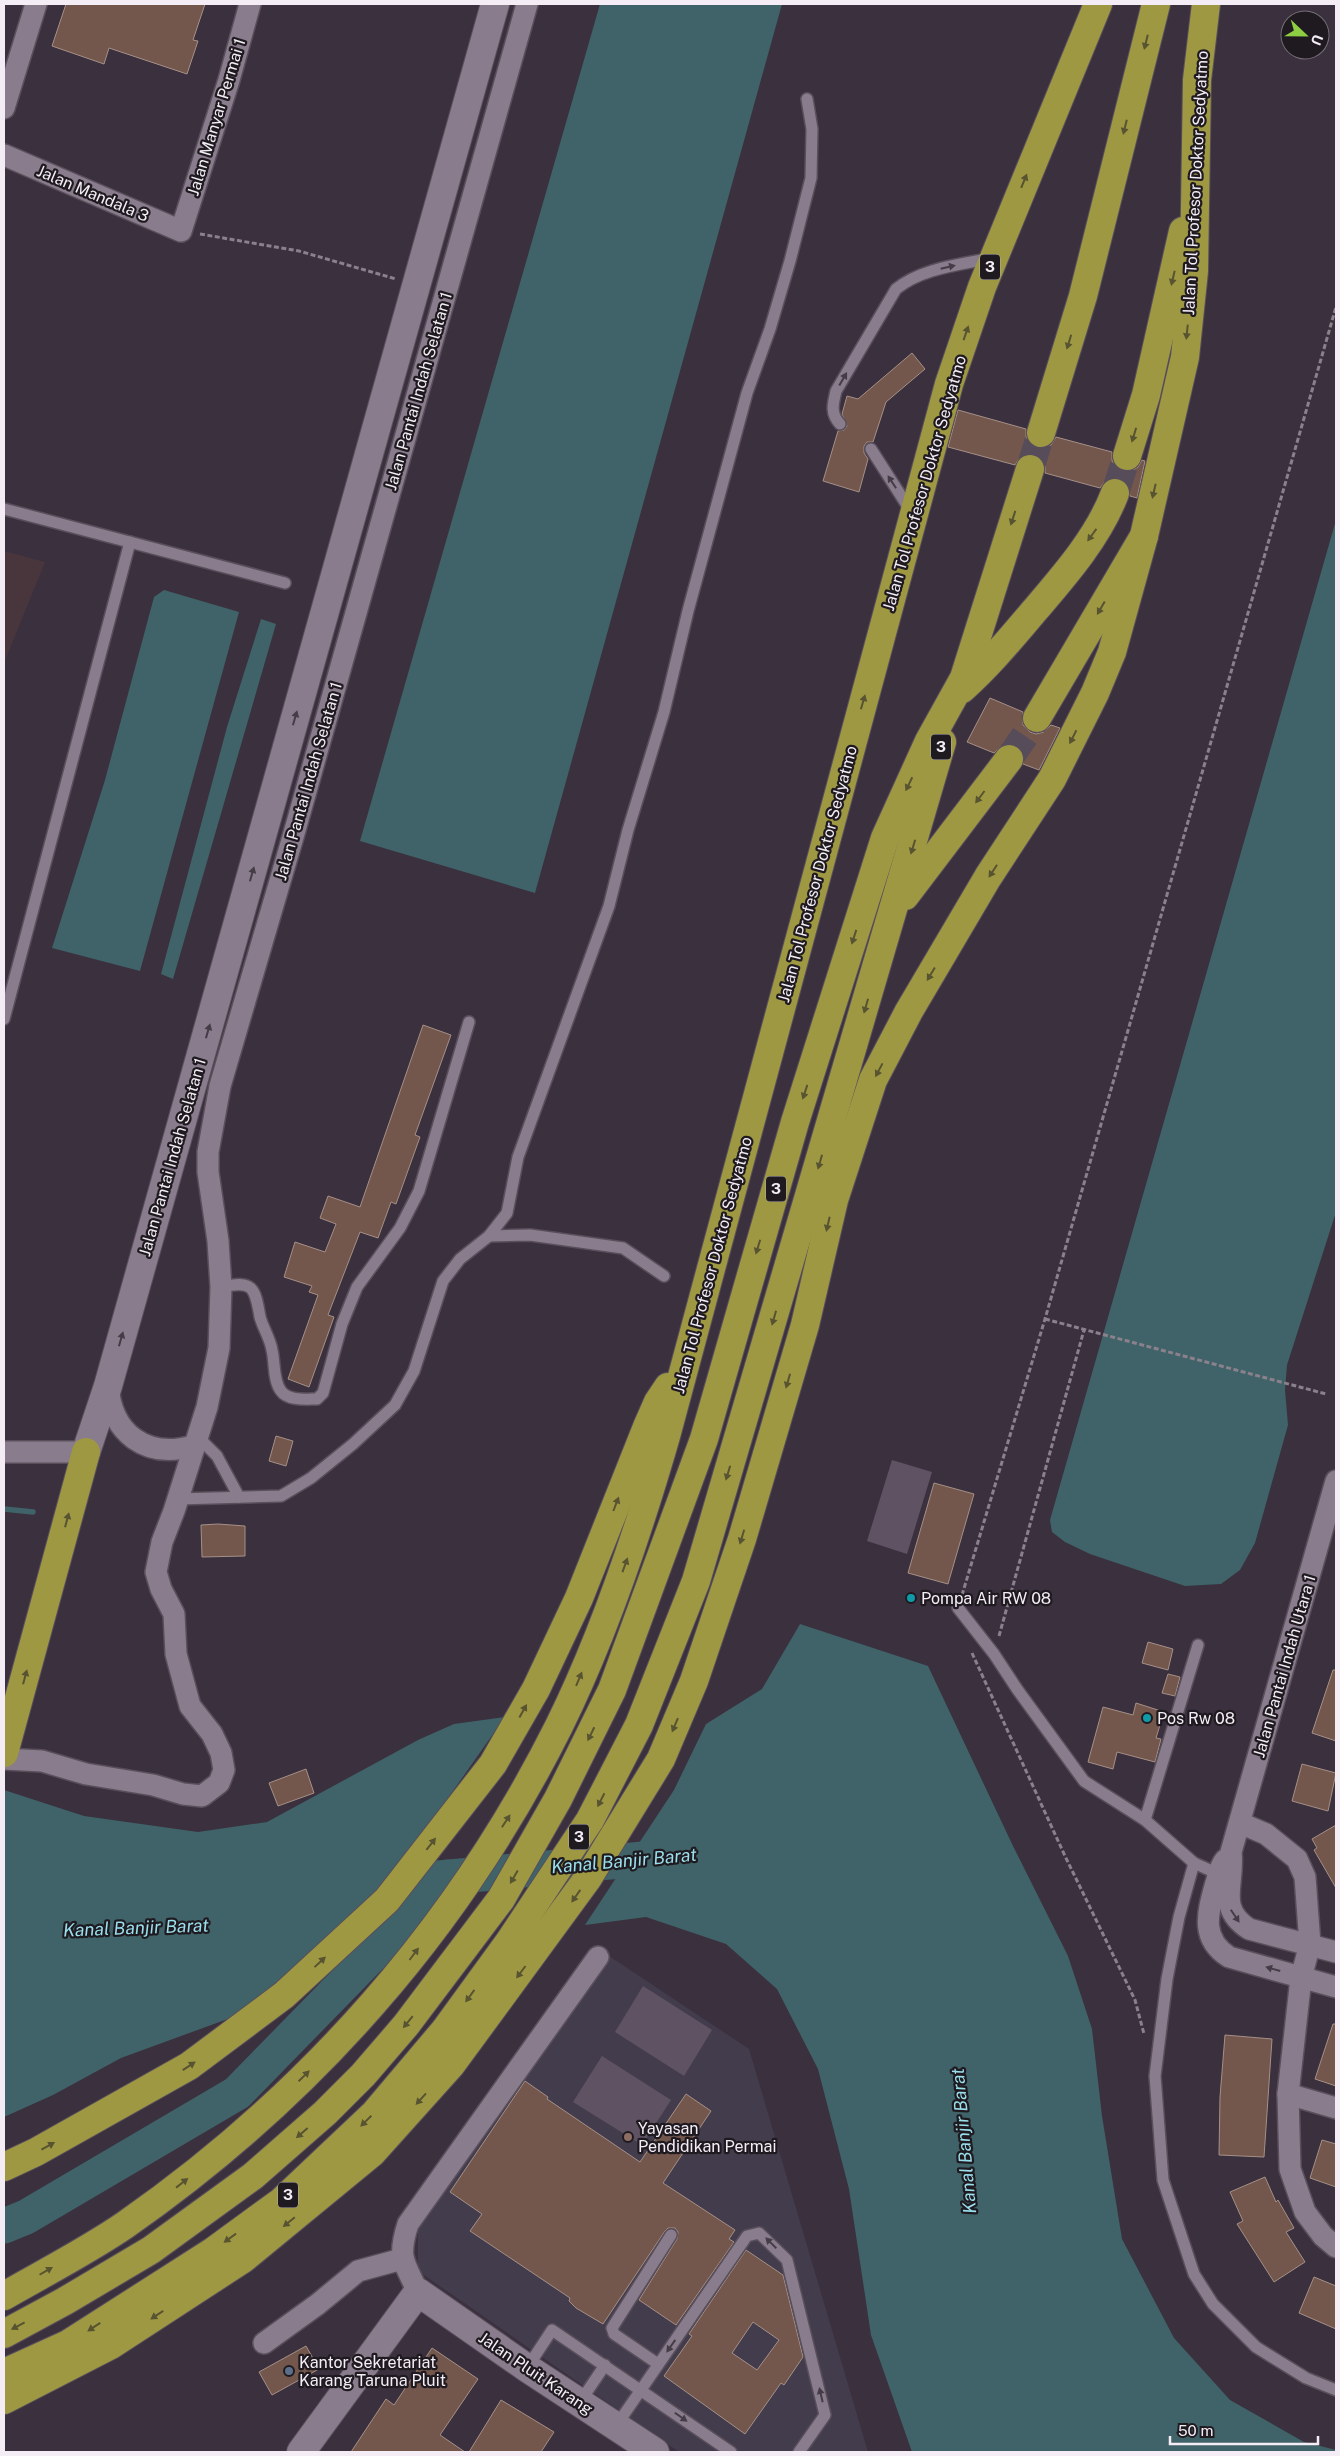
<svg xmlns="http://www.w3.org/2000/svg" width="1340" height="2456" viewBox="0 0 1340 2456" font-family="'Public Sans',sans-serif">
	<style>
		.industrial { fill: #49363d }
		.education { fill: #433c4c }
		.green { fill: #5f5363 }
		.water { fill: #3f6369 }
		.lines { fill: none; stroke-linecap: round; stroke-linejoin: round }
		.stream { stroke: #3f6369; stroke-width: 5.5 }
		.river { stroke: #3f6369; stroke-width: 35 }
		.building { fill: #74574c; stroke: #a59088; fill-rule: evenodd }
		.highway-tunnel { stroke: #574c5a; stroke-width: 28; stroke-dasharray: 28 14; stroke-linecap: butt }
		.lane-casing { stroke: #594f5b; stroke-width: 14 }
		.street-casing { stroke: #594f5b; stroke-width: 24 }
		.secondary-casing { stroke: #594f5b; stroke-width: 30 }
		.highway-casing { stroke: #594f5b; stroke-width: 30 }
		.path { stroke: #8a818d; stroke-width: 3; stroke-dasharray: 5 2.5; stroke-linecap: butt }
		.lane { stroke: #897c8c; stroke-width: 11 }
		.street { stroke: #897c8c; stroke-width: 21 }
		.secondary { stroke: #897c8c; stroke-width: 28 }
		.highway { stroke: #9e9843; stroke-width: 28 }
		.oneway { fill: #585330 }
		.oneway2 { fill: #443c46 }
		.culture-dot { fill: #0f9aa8; stroke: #1f1a20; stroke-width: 2 }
		.education-dot { fill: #8d6e63; stroke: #1f1a20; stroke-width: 2 }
		.service-dot { fill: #5c6f8a; stroke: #1f1a20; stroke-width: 2 }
		.labels { text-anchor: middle; stroke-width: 4.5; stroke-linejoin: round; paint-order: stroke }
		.shield { fill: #1f1a20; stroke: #b4aeb6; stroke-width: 1 }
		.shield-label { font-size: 15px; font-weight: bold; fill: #f4edf6 }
		.street-label { font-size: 16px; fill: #f4edf6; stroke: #1f1a20 }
		.poi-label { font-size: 16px; fill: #f4edf6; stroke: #1f1a20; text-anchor: start }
		.water-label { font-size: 18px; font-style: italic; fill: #99dfec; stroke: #1f1a20 }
	</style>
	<rect width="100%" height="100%" fill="#3b303e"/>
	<polygon class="industrial" points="4,551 45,562 4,663"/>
	<polygon class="education" points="609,1956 749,2049 868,2452 679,2452 418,2271 418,2225"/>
	<g class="green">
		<polygon points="892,1460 932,1472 907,1554 867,1541"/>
		<polygon points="643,1986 712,2030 684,2076 615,2032"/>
		<polygon points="602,2056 671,2100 642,2145 573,2102"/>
	</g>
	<g class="water">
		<polygon points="600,4 782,4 535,893 360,841"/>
		<polygon points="1336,520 1336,1212 1287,1365 1285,1390 1288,1425 1255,1543 1240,1570 1221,1584 1185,1586 1090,1554 1065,1542 1052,1532 1050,1520"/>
		<polygon points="164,590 239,612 140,971 52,948 105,780 154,597"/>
		<polygon points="261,619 276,624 173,979 161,974 227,727"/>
		<polygon points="800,1624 928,1666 1013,1846 1068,1956 1092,2029 1102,2116 1122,2239 1174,2338 1230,2400 1304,2442 1336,2450 1336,2452 912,2452 871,2335 849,2189 818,2069 777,1989 726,1944 646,1917 585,1925 674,1790 706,1724 762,1689"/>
		<polygon points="505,1717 377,1899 244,2013 121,2058 53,2095 4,2117 4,1790 84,1816 198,1832 267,1822 418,1740 454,1724"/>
	</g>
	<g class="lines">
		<polyline class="stream" points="4,1509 33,1512"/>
		<g class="river">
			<polyline points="374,1884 675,1856"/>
			<polyline points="4,2226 26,2217 237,2093 448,1877"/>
		</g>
	</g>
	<g class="building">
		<polygon points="66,4 205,4 193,40 198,41 187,74 109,48 104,64 52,46"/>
		<polygon points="912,353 925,369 886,402 873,442 867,442 864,446 864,453 868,459 859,492 823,481 838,431 844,430 847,426 842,414 847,396 858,399"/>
		<polygon points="958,410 1026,429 1026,436 1029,443 1037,448 1044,448 1051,445 1056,437 1112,452 1112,460 1115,466 1123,471 1131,471 1138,467 1142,460 1145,461 1137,498 1130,496 1128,484 1121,478 1114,477 1106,480 1100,488 1045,473 1045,466 1042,459 1034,454 1027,454 1020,457 1015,465 948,447"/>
		<polygon points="990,698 1023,712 1023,725 1030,732 1036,734 1044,732 1051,725 1060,728 1039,770 1023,764 1023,753 1019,747 1011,744 1003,745 994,753 967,742"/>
		<polygon points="423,1025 451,1035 415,1135 420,1137 396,1204 391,1202 378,1238 360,1232 328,1315 334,1317 309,1387 288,1379 318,1295 309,1292 312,1286 284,1277 295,1242 325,1252 336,1224 320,1218 328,1196 360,1207"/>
		<polygon points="276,1436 293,1441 286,1466 269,1461"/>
		<polygon points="934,1483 974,1494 948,1584 908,1573"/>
		<polygon points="218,1524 245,1526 245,1556 202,1557 201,1525"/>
		<polygon points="1148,1642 1173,1649 1168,1670 1142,1663"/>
		<polygon points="1333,1670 1336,1670 1336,1741 1312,1733"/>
		<polygon points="1168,1674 1180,1677 1175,1696 1162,1693"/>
		<polygon points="1136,1703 1164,1712 1156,1738 1161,1739 1155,1762 1117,1752 1113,1769 1088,1762 1103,1707 1133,1715"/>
		<polygon points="1302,1764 1336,1773 1328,1811 1292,1801"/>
		<polygon points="306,1769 314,1793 278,1806 269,1783"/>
		<polygon points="1336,1825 1336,1888 1314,1850 1317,1848 1312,1839"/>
		<polygon points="1333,2024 1336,2024 1336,2086 1315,2079"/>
		<polygon points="1225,2035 1272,2039 1264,2157 1219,2155 1220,2097"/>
		<polygon points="525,2081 548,2097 547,2099 640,2162 686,2094 711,2111 663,2183 735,2230 729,2239 734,2242 676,2325 639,2300 677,2239 678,2232 675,2228 668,2228 665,2231 603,2324 576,2308 569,2301 570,2298 470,2231 482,2214 450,2192"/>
		<polygon points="1322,2140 1336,2144 1336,2187 1310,2178"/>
		<polygon points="1265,2177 1276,2202 1278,2200 1294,2228 1286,2232 1305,2262 1274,2282 1237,2224 1243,2221 1230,2192"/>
		<path d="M746 2250 783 2275 803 2357 784 2385 781 2383 745 2434 664 2376 692 2336 689 2334ZM753 2322 779 2340 757 2370 732 2353Z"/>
		<polygon points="1314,2277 1336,2286 1336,2329 1299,2313"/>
		<polygon points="306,2346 319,2369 272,2395 259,2372"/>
		<polygon points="432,2348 478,2379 440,2435 465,2452 351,2452 386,2399 394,2405"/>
		<polygon points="501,2400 554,2432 541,2452 469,2452"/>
	</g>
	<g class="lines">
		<g class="highway-tunnel">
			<polyline points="1030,469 1041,433"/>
			<polyline points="1115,493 1127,456"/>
			<polyline points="1009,759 1037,718"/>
		</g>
		<defs>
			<g id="lane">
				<path d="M840 424C830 413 833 404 836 391L896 289C922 268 959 265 992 258"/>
				<polyline points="871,449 912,513"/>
				<polyline points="4,509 285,583"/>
				<polyline points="4,1019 130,542"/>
				<polyline points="489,1236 530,1235 623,1248 664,1276"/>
				<path d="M221 1287C253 1280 255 1287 260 1317 263 1328 270 1338 272 1350 275 1362 273 1381 281 1391 288 1401 306 1399 317 1399L323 1393 342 1324 357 1287 400 1228 419 1191 469 1022"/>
				<polyline points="197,1436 217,1456 239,1497"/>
				<polyline points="178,1499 281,1496 311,1478 353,1444 395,1405 414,1371 443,1281 460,1259 489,1236 507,1213 518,1157 609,906 628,830 664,712 688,611 747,393 770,329 790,261 811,178 812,129 807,99"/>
				<polyline points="958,1608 994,1654 1017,1689 1084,1781 1145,1820 1194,1863 1223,1876"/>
				<polyline points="1145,1820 1198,1645"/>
				<polyline points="1194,1863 1179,1917 1167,1979 1155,2076 1163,2180 1194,2274 1213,2304 1256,2347 1306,2378 1336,2390"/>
				<polyline points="658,2364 614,2334 612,2328 671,2235"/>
				<polyline points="527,2368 552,2330 731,2452"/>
				<polyline points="580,2402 605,2365"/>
				<polyline points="616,2426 747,2236 759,2233 787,2260 825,2415 799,2452"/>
			</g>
			<g id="street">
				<polyline points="4,108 36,4"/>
				<polyline points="4,155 181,231 229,80 250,4"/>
				<path d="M108 1386C112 1434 146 1459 193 1446"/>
				<polyline points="4,1452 86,1452"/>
				<path d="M1336 1481 1231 1852C1235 1884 1216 1908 1249 1929L1336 1952"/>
				<polyline points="4,1759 42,1761 86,1774 153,1785 183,1794 202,1796 219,1783 224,1770 221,1753 212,1734 190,1706 176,1654 174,1614 161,1589 156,1572 162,1542 174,1511 207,1407 219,1348 221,1287 218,1241 208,1172 208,1152 220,1086 295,830 527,4"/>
				<polyline points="1240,1823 1266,1834 1297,1859 1305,1877 1310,1944 1301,1978 1288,2094 1290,2169 1305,2212 1323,2236 1336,2247"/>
				<path d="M1225 1860C1219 1867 1218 1878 1215 1886 1207 1915 1201 1939 1229 1957L1336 1987"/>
				<polyline points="1288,2094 1336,2108"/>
				<path d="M418 2292C404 2262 397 2258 408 2224L598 1957"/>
				<polyline points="264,2343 318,2304 358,2271 402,2259"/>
			</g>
			<g id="secondary">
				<polyline points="86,1452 108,1386 495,4"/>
				<polyline points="301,2452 418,2292 527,2368 655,2452"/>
			</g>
			<g id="highway">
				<polyline points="1041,433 1083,296 1156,4"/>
				<polyline points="1127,456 1146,395 1183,231"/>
				<path d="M962 689C989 665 1012 637 1035 610 1065 575 1099 536 1115 493"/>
				<polyline points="1037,718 1144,536 1185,357 1194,271 1197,80 1206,4"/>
				<polyline points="905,896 1009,759"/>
				<polyline points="4,1753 86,1452"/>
				<polyline points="4,2167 36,2152 189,2066 284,1995 387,1900 493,1764 536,1689 579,1598 647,1427 658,1402 668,1387"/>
				<path d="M4 2296C44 2273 87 2251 125 2225 310 2096 458 1928 559 1726 604 1635 638 1533 666 1436L949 384 982 287 1098 4"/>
				<polyline points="4,2334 65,2301 151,2250 253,2176 325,2113 363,2075 406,2025 501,1899 558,1799 612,1690 704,1439 795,1122 885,838 929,741 964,678 1030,469"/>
				<polyline points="4,2373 68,2344 212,2252 282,2201 374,2114 445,2030 509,1942 590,1820 639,1725 696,1581 942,742"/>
				<polyline points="4,2400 111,2345 243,2259 372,2153 451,2065 588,1878 661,1759 694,1681 742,1539 805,1325 834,1200 873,1080 909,1011 988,877 1052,779 1095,693 1112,652 1144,536"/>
			</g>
		</defs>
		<use href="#lane" class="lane-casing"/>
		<use href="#street" class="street-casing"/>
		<use href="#secondary" class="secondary-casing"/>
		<use href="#highway" class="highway-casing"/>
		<g class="path">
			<polyline points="200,234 299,251 396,279"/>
			<polyline points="1045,1319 1326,1394"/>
			<polyline points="962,1595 1045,1319 1336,307"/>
			<polyline points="999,1636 1084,1330"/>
			<polyline points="972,1653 1065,1856 1135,2000 1144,2034"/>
		</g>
		<use href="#lane" class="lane"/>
		<use href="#street" class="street"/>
		<use href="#secondary" class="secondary"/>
		<use href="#highway" class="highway"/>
	</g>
	<defs><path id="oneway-solid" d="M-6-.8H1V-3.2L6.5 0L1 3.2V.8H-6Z" transform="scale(1.25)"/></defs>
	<g class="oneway">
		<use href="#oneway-solid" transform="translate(1146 42) rotate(104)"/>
		<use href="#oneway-solid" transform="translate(1125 127) rotate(104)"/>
		<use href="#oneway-solid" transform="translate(1024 181) rotate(-68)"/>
		<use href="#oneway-solid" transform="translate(1173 278) rotate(103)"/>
		<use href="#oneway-solid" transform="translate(1187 332) rotate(96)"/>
		<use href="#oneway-solid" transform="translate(966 333) rotate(-71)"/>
		<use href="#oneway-solid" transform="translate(1069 342) rotate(107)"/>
		<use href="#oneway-solid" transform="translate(1134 435) rotate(107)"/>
		<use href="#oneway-solid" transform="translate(1154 491) rotate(103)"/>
		<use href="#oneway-solid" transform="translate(1013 518) rotate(108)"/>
		<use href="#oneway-solid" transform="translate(1092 535) rotate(126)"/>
		<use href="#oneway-solid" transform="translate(1101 608) rotate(120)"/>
		<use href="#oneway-solid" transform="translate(863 702) rotate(-74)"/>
		<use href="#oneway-solid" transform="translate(1073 737) rotate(117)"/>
		<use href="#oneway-solid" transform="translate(909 784) rotate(116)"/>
		<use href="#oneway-solid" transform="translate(980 797) rotate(127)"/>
		<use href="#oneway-solid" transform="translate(913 847) rotate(107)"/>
		<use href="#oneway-solid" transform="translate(993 871) rotate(123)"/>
		<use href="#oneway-solid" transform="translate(854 937) rotate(108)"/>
		<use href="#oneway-solid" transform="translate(931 974) rotate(121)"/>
		<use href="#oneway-solid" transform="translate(866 1006) rotate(106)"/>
		<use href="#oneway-solid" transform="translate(879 1070) rotate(118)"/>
		<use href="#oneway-solid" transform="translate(805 1092) rotate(108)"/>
		<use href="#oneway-solid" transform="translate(820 1162) rotate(106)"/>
		<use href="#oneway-solid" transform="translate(828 1224) rotate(103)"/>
		<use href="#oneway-solid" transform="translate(758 1247) rotate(107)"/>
		<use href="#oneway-solid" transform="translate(774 1318) rotate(106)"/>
		<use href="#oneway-solid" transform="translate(788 1381) rotate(106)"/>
		<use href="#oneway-solid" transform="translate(728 1473) rotate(107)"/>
		<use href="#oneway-solid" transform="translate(616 1504) rotate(-69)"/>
		<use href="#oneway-solid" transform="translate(67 1520) rotate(-75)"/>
		<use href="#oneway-solid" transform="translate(742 1537) rotate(107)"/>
		<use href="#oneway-solid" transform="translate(625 1565) rotate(-70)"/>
		<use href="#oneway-solid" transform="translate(25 1677) rotate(-75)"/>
		<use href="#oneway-solid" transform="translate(579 1679) rotate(-67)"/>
		<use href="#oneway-solid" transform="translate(523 1711) rotate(-61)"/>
		<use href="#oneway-solid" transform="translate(675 1725) rotate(113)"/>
		<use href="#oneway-solid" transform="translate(591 1734) rotate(116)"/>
		<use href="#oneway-solid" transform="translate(601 1800) rotate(117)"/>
		<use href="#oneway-solid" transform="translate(506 1821) rotate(-57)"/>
		<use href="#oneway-solid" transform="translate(431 1844) rotate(-52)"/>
		<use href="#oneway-solid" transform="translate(514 1877) rotate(120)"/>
		<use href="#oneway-solid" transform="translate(576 1896) rotate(125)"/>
		<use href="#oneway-solid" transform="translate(414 1954) rotate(-53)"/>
		<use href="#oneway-solid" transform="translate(320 1962) rotate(-43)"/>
		<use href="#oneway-solid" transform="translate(521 1972) rotate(127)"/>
		<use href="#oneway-solid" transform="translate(470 1996) rotate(126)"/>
		<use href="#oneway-solid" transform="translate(408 2022) rotate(129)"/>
		<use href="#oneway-solid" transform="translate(189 2066) rotate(-33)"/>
		<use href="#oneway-solid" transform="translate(304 2076) rotate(-44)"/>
		<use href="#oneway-solid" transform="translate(421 2099) rotate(132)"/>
		<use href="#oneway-solid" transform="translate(366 2121) rotate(136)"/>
		<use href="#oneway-solid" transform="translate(302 2133) rotate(139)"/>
		<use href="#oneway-solid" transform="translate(48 2146) rotate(-29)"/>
		<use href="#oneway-solid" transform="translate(182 2183) rotate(-38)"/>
		<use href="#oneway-solid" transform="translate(289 2222) rotate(141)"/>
		<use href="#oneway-solid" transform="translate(230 2238) rotate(144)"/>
		<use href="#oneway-solid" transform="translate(46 2271) rotate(-30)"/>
		<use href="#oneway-solid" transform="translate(157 2315) rotate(147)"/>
		<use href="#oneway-solid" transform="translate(18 2326) rotate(152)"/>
		<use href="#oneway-solid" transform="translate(94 2327) rotate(147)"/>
	</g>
	<g class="oneway2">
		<use href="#oneway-solid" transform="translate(948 267) rotate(-13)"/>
		<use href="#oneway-solid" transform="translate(843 379) rotate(-60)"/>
		<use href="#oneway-solid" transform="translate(892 482) rotate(-123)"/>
		<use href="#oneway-solid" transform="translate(295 718) rotate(-74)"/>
		<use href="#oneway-solid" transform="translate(252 874) rotate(-74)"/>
		<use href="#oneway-solid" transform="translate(208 1031) rotate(-74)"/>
		<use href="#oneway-solid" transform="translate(121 1339) rotate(-74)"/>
		<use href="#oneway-solid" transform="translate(1235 1916) rotate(56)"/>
		<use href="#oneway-solid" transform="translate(1273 1969) rotate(-164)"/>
		<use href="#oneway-solid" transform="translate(771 2243) rotate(-135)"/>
		<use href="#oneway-solid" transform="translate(671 2346) rotate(125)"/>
		<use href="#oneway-solid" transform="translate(821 2395) rotate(-103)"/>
		<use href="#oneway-solid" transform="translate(681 2417) rotate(35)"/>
	</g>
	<g class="culture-dot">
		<circle cx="911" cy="1598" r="5"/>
		<circle cx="1147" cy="1718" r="5"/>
	</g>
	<circle class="education-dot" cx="628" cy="2137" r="5"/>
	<circle class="service-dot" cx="289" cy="2371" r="5"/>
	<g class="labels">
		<g class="shield">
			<rect x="980" y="254.5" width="20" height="25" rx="4"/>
			<rect x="931" y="734.5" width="20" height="25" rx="4"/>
			<rect x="766" y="1176.5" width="20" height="25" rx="4"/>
			<rect x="569" y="1824.5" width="20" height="25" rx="4"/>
			<rect x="278" y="2182.5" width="20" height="25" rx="4"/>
		</g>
		<g class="shield-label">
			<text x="990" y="272">3</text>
			<text x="941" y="752">3</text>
			<text x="776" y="1194">3</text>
			<text x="579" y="1842">3</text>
			<text x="288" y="2200">3</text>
		</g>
		<g class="street-label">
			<text transform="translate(216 117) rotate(-73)" y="6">Jalan Manyar Permai 1</text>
			<text transform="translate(1195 183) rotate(-87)" y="6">Jalan Tol Profesor Doktor Sedyatmo</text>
			<text transform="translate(93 193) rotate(23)" y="6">Jalan Mandala 3</text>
			<text transform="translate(418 391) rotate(-74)" y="6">Jalan Pantai Indah Selatan 1</text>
			<text transform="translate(924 483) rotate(-74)" y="6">Jalan Tol Profesor Doktor Sedyatmo</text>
			<text transform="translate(308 781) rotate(-74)" y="6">Jalan Pantai Indah Selatan 1</text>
			<text transform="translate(817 874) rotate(-75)" y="6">Jalan Tol Profesor Doktor Sedyatmo</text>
			<text transform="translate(172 1157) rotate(-74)" y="6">Jalan Pantai Indah Selatan 1</text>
			<text transform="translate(712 1265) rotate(-75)" y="6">Jalan Tol Profesor Doktor Sedyatmo</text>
			<text transform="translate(1284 1666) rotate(-74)" y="6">Jalan Pantai Indah Utara 1</text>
			<text transform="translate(536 2373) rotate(34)" y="6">Jalan Pluit Karang</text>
		</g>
		<g class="poi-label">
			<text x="921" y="1604">Pompa Air RW 08</text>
			<text x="1157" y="1724">Pos Rw 08</text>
			<text x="638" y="2134">Yayasan<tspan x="638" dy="18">Pendidikan Permai</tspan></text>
			<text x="299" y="2368">Kantor Sekretariat<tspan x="299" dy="18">Karang Taruna Pluit</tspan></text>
		</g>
		<g class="water-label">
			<text transform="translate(624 1861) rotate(-5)" y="6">Kanal Banjir Barat</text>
			<text transform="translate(136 1928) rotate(-2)" y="6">Kanal Banjir Barat</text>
			<text transform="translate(964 2141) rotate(-95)" y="6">Kanal Banjir Barat</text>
		</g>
	</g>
	<rect width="1340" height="2456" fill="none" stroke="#f4edf6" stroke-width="10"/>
	<g transform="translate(1305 35) rotate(112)"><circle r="24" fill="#1f1a20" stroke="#746e76"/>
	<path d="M0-4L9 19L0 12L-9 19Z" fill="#8ece43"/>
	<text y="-8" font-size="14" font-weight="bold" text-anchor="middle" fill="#f4edf6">U</text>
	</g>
	<path d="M1170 2436v8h148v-8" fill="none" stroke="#f4edf6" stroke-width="2.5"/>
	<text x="1178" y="2436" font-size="15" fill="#f4edf6" stroke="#1f1a20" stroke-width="4" paint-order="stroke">50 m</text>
</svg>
